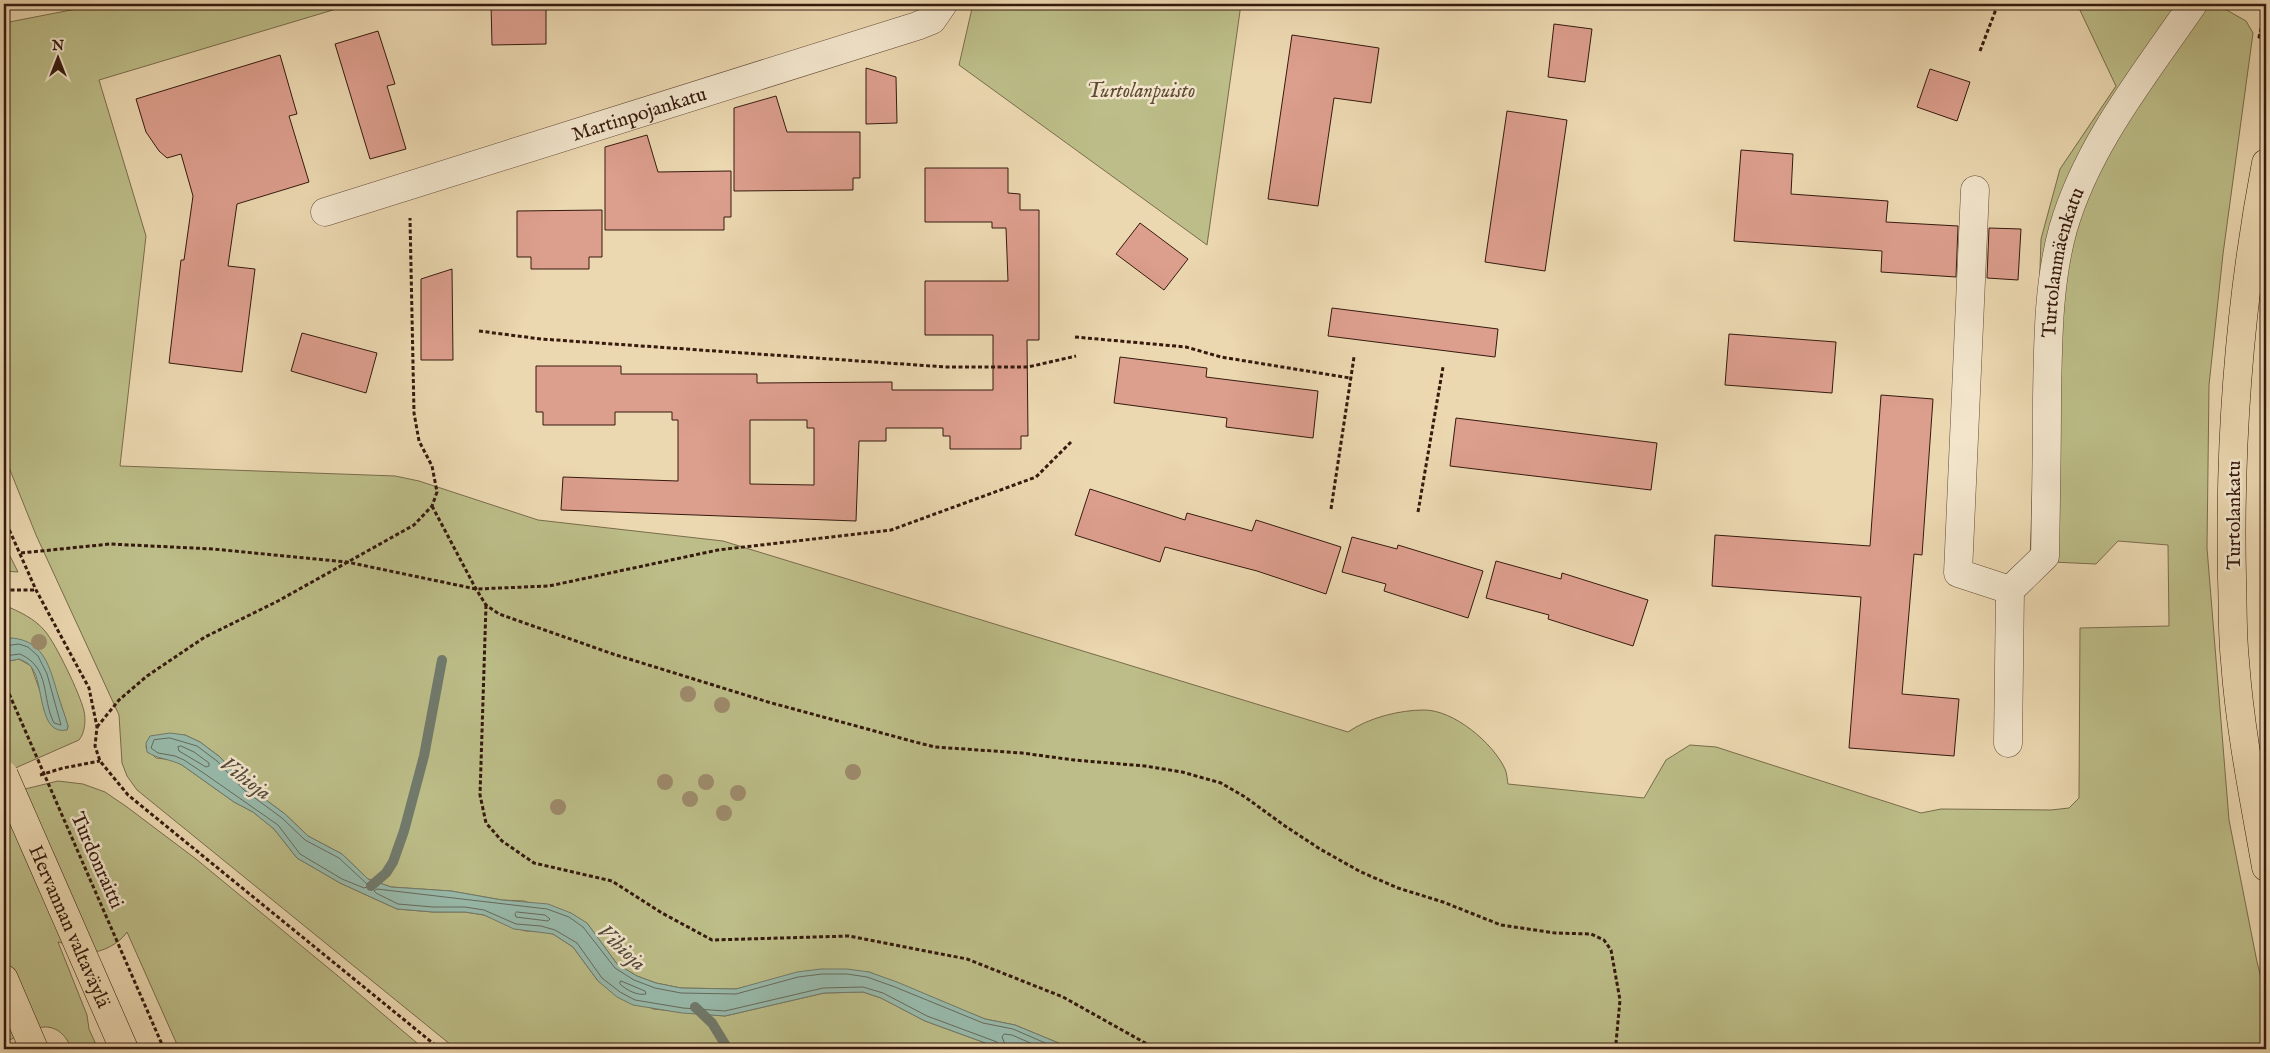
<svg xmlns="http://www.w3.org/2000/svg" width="2270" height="1053" viewBox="0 0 2270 1053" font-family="'IM FELL English',serif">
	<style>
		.green { fill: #bcbd88; stroke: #796c4b }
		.water { fill: #98baab; stroke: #717a6c }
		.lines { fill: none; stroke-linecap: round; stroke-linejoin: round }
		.shore { stroke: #676a5c; stroke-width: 1 }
		.stream { stroke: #717a6c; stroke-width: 10 }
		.building { fill: #dc9e8d; stroke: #361a0e; fill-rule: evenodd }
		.minor-casing { stroke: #634936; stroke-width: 29 }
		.major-casing { stroke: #361a0e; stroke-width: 29 }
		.highway-casing { stroke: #361a0e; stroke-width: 29 }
		.path { stroke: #361a0e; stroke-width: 3; stroke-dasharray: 4 2.5; stroke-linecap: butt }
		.minor { stroke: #f2e5cc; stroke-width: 28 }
		.major { stroke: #ebd7b0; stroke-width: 28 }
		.highway { stroke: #ebd7b0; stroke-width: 28 }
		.highway-bridge-casing { stroke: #361a0e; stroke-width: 29; stroke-linecap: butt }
		.path-bridge { stroke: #361a0e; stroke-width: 3; stroke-dasharray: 4 2.5; stroke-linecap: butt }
		.highway-bridge { stroke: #ebd7b0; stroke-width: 28 }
		.tree { fill: #9d8a6b }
		.labels { text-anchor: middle; stroke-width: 5; stroke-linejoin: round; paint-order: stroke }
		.park-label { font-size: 20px; font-style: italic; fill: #5e4b33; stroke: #f2e5cc }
		.street-label { font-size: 20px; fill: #361a0e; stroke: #f2e5cc }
		.water-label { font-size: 21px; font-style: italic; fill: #534a3d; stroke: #f2e5cc }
	</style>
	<rect width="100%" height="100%" fill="#ebd7b0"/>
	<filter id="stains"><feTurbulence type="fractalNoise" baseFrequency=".004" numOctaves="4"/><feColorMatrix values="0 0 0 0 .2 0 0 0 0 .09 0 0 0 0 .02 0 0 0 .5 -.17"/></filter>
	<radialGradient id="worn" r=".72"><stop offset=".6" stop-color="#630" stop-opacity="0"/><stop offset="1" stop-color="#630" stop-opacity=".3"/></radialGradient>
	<g class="green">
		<path d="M102 4H353L99 80 146 236 120 466 395 476 419 481 538 520 723 541 1348 732C1368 718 1399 710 1424 710 1454 710 1493 743 1505 769 1507 773 1507 779 1508 784L1644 798 1666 760 1690 745 1716 747 1921 813 1941 809 2051 810 2069 808 2079 798 2080 628 2169 626 2168 545 2118 541 2096 564 2030 561 2041 239 2060 169 2116 86 2077 4H2216L2246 21 2253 33 2223 254 2209 385 2207 548 2229 820 2257 962 2266 997V1049H1068L1061 1044 1015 1025 985 1019 869 972 757 984 736 989 681 988 656 983 637 976 617 964 587 923 524 901 502 900 451 891 391 887 368 879 342 854 308 836 285 814 247 786 220 757 200 742 185 735 147 741 146 748 156 758 173 760 182 765 234 802 253 812 274 829 297 858 340 883 397 909 433 912H465L484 915 525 931H540L553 934 573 947 598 981 653 1009 725 1016 824 993 863 992 881 998 925 1021 1002 1049H456L137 790 127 776 122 763 119 715 36 535 4 455V23Z"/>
		<polygon points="973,4 1241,4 1207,245 959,65"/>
		<polygon points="4,544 18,572 4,571"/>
		<path d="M4 605C20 612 34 618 45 631 56 644 80 694 84 711 86 720 85 733 79 740L4 773V662L19 659 31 666 40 691 67 730 68 726 58 696 12 638 4 641Z"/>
		<path d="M58 781 83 784 105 792 127 807 196 859 338 976 424 1049H179L127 932C120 943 102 953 89 952 79 951 68 944 58 942L87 1015 89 1029 98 1049H72C55 1012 30 1030 4 1043V797L25 789Z"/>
	</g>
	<g class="water">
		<path d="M12 638C45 641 50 669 58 695 61 705 65 715 68 726L67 730C38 736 44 683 32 668 29 663 24 661 19 659L4 662V641Z"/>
		<path d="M170 733 185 735 200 742 220 757 247 786 285 814 308 836 342 854 368 879 391 887 451 891 502 900 548 904 571 913 587 923 617 964 637 976 656 983 681 988 736 989 797 972 821 969H847L869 972 897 982 985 1019 1015 1025 1061 1044 1068 1049H1002L925 1021 881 998 863 992 824 993 725 1016 682 1013 633 1005 617 997 598 981 573 947 553 934 514 929 484 915 465 912H433L397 909 340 883 297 858 274 829 253 812 234 802 182 765C170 759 158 759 147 752L146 743 150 736Z"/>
	</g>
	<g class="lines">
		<g class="shore">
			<path d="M4 646 19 644 28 647 38 656 47 674 61 725 54 723C41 697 51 668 20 654L4 656"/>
			<polygon points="170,738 197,746 217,761 244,790 282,818 305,840 339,858 367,884 367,887 364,888 342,879 300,854 278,825 205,774 184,760 175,756 158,753 151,748 154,740"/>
			<polygon points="181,746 194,752 209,763 209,766 206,767 179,751 178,747"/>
			<polygon points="517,912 545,915 550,919 548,921 516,917 515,914"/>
			<path d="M621 981 645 991 646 994C638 996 626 990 620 984Z"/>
			<polyline points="1001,1049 997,1042 927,1016 883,993 863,987 823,988 725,1011 683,1008 635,1000 620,992 602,978 577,943 555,930 541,926 516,924 484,910 465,907 433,907 398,904 376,893 374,891 377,889 547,909 569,917 583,927 615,968 634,980 655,988 681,993 736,994 798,977 822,974 847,974 867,977 895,987 983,1023 1013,1029 1059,1049"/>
			<polyline points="1007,1049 1002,1037 1004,1034 1012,1035 1044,1049"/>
		</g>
		<g class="stream">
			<polyline points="371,886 386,873 393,862 404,831 424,756 442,660"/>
			<polyline points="695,1007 712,1023 728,1049"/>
		</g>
	</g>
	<g class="building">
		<polygon points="491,4 546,4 546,44 492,45"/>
		<polygon points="1554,24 1592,29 1585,82 1548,77"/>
		<polygon points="378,31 395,84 387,86 406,149 370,159 335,44"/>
		<polygon points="1292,35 1379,48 1371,103 1334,98 1318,206 1268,199"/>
		<polygon points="280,55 297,114 289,116 309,182 237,204 228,266 255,269 242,372 169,363 181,260 184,260 193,196 181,154 167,158 159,151 146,132 136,99"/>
		<polygon points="866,68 896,77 897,123 866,124"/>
		<polygon points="1930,69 1970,82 1957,121 1917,107"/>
		<polygon points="776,96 787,132 860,132 860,178 853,178 853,190 734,191 734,108"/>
		<polygon points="1507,111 1567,120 1545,271 1485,262"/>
		<polygon points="647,135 658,172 731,171 731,217 724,217 724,230 605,230 605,147"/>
		<polygon points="1741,150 1793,154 1791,194 1888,201 1886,222 1958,226 1956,277 1881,272 1882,251 1734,241"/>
		<path d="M925 168H1008V193L1020 194V210H1039V340H1027L1028 436H1021V449H950V436H943V428H886V441H859L856 521 561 510 563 477 678 481V420H672V412H615V425H543V412H536V366H621V374H757V383L892 382V390H993V335H925V281H1008L1006 228H992V222H925ZM750 420H807V428H814V485L750 484Z"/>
		<polygon points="602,210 602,257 589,257 589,269 531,269 531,257 517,257 517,211"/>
		<polygon points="1140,223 1188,259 1164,290 1116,254"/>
		<polygon points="1989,228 2021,229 2018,280 1987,278"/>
		<polygon points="452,269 453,360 421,360 421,279"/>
		<polygon points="1332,308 1498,329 1495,357 1328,336"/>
		<polygon points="302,333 377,353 366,393 291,371"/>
		<polygon points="1729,334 1836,342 1832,393 1725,385"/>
		<polygon points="1120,357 1207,368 1206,377 1318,391 1313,438 1226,427 1227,418 1114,403"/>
		<polygon points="1881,395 1933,399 1922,555 1914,554 1902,694 1959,699 1954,756 1849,748 1861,597 1712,586 1715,535 1870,546"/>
		<polygon points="1456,418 1657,443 1651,490 1450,466"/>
		<polygon points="1090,489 1185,520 1187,513 1252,531 1256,520 1341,547 1326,594 1257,571 1165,547 1160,562 1075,535"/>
		<polygon points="1352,537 1397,549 1398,545 1483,571 1468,618 1384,591 1386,584 1342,572"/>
		<polygon points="1496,561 1561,579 1562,573 1648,600 1633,646 1548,619 1549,615 1486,598"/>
	</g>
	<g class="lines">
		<defs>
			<g id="minor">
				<polyline points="1975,190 1958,573 2010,590 2008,743"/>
				<path id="s1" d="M325 212 917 26 932 20 943 4"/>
				<path id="s2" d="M2010 590 2045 556C2046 503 2047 450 2047 398 2048 342 2048 283 2063 229 2087 145 2145 74 2193 4"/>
			</g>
			<path id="major" d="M2266 163C2240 300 2229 439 2232 578 2233 605 2232 633 2235 661 2240 730 2254 799 2266 867"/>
			<polyline id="highway" points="4,979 34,1049"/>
		</defs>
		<use href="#minor" class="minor-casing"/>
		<use href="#major" class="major-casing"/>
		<use href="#highway" class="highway-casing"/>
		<g class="path">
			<polyline points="2266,9 2259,37 2266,39"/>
			<polyline points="1980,51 1998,4"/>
			<polyline points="479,331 541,339 946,367 1028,367 1076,356"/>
			<polyline points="1075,337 1186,347 1221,357 1350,378"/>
			<polyline points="432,506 476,589 486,605 499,614 613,654 768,702 915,742 935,747 1022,753 1074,760 1145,766 1182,772 1221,783 1245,797 1285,826 1320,849 1361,872 1398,888 1443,902 1501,925 1555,933 1591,934 1604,940 1611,950 1620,1000 1616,1043 1608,1049"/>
			<polyline points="1331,509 1354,357"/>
			<polyline points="1418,512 1443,367"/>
			<polyline points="4,518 36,590 89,688 97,727 95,746 100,761 128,795 440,1049"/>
			<polyline points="21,553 110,544 213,549 347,562 476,589 549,586 718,550 891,530 1036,477 1071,442"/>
			<polyline points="4,590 36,590"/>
			<polyline points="486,605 480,795 486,823 502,841 534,863 612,881 662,913 712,940 849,936 967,959 1063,997 1147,1044 1167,1049"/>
			<polyline points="97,727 119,700 147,676 205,637 278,601 414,525 432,506 437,492 432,466 419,441 414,413 410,218"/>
			<polyline points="40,775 63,768 100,761"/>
		</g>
		<use href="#minor" class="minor"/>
		<use href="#major" class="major"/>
		<use href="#highway" class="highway"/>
		<defs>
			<g id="highway-bridge">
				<path id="s3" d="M4 775 124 1049"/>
			</g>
		</defs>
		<use href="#highway-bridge" class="highway-bridge-casing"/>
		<polyline class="path-bridge" points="4,682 164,1049"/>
		<use href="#highway-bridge" class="highway-bridge"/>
	</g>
	<g class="tree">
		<circle cx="39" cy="642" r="8"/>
		<circle cx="688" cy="694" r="8"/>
		<circle cx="722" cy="705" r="8"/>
		<circle cx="853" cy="772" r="8"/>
		<circle cx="665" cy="782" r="8"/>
		<circle cx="706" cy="782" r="8"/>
		<circle cx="738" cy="793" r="8"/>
		<circle cx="690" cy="799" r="8"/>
		<circle cx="558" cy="807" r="8"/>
		<circle cx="724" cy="813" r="8"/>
	</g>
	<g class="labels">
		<g class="park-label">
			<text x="1141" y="97">Turtolanpuisto</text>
		</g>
		<g class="street-label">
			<text dy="7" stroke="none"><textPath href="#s1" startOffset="329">Martinpojankatu</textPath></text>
			<text dy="7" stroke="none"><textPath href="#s2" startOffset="344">Turtolanmäenkatu</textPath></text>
			<text transform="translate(2233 515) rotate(-90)" y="7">Turtolankatu</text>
			<text transform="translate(98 860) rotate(66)" y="7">Turdonraitti</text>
			<text dy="7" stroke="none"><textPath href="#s3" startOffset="165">Hervannan valtaväylä</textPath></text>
		</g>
		<g class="water-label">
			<text transform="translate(246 778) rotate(37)" y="7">Vihioja</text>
			<text transform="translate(622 947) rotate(43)" y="7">Vihioja</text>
		</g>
	</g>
	<rect width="2270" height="1053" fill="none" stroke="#ebd7b0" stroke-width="20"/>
	<rect x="5" y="5" width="2260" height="1043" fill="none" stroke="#361a0e" stroke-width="2.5"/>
	<rect x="10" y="10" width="2250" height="1033" fill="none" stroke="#361a0e"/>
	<g transform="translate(58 58)" stroke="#f2e5cc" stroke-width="4" paint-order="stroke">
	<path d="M0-4L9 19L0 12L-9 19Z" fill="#361a0e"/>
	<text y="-8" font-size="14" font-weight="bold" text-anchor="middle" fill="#361a0e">N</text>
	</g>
	<rect width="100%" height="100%" filter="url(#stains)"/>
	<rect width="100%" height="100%" fill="url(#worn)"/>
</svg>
